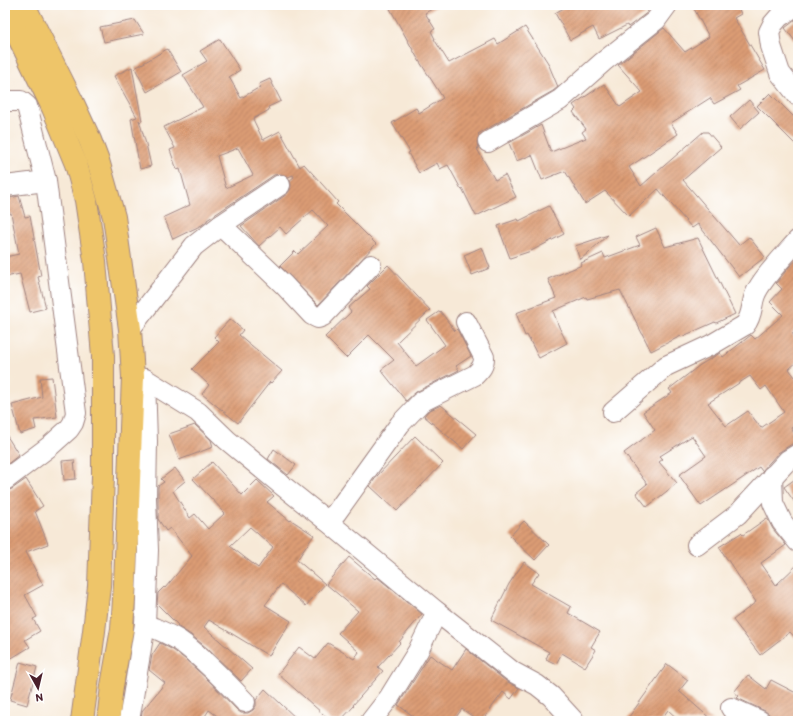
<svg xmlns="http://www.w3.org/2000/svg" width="803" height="726" viewBox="0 0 803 726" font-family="Itim,sans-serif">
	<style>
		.building { fill: url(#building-hatch); fill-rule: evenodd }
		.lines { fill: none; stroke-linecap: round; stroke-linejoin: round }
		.minor-casing { stroke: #a08481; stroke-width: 22 }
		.major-casing { stroke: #a08481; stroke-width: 24 }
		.minor { stroke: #fff; stroke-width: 20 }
		.major { stroke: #eec569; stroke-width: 22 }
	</style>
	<defs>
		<pattern id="building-hatch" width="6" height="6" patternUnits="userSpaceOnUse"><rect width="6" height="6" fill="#dc9c75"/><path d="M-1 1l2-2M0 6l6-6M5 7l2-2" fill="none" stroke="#b47f60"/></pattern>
	</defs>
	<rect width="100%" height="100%" fill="#fff"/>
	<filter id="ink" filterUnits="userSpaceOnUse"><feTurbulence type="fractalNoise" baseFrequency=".025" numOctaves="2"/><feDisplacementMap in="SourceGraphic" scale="8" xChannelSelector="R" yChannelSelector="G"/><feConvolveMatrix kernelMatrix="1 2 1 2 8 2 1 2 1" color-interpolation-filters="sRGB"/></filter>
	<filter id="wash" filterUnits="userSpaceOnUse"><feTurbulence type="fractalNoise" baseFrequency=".012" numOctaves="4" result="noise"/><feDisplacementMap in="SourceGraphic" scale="16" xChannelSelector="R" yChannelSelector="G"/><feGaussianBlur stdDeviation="0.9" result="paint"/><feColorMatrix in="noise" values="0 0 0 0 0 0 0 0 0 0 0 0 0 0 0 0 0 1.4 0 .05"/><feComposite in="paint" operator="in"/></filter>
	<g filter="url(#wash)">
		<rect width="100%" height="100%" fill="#f7e9d7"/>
		<g id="blocks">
			<g class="building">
				<polygon points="388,5 439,5 425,13 435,29 431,31 435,39 434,39 449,63 495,39 498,44 525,27 548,63 558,87 553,91 478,134 479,135 477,142 478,148 477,149 495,180 505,175 516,197 476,216 462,188 461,189 448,165 440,169 437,163 419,173 408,153 410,152 392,123 416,108 419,113 443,98 418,59"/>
				<polygon points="569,5 645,5 648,12 628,27 627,25 599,39 593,27 570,40 555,13"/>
				<polygon points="692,5 737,5 741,14 734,18 765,70 737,86 740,90 714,104 710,98 671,123 678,134 629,167 641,186 703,132 708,132 721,147 683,180 739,245 749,237 765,257 739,277 698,224 692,228 658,189 629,216 605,191 585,204 565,171 542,180 532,155 516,161 509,143 541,125 551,152 586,138 582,132 586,129 573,112 576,109 573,105 604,84 620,107 642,92 618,65 664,28 685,52 709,37"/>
				<polygon points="798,18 798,45 785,28"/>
				<polygon points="135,20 144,34 104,42 100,27"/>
				<path d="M220 39 240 70 229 77 241 98 260 87 259 84 270 79 281 101 268 107 269 110 253 119 263 140 280 131 300 167 304 164 338 202 336 204 376 244 318 305 280 266 295 251 298 254 328 226 313 210 286 234 280 227 259 246 241 226 287 194 290 190 291 185 290 180 294 177 293 175 288 177 285 175 280 174 274 175 207 220V221L202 225 173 239 164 217 190 205 180 169 177 170 170 150 175 148 164 127 203 107 183 75 207 61 200 51ZM238 148 253 175 226 188 217 156Z"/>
				<polygon points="167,49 181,72 147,92 135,68"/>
				<polygon points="132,67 142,121 140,122 139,120 146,144 151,166 140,169 131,119 137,117 114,76"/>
				<polygon points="770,93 798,121 798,147 757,106"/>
				<polygon points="749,100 759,112 740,129 730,117"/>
				<polygon points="19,196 25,217 30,216 41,276 38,277 46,308 30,312 20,274 5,277 5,257 19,254 11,213 7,214 5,199"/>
				<polygon points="549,206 564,234 531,251 510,258 498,226 518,219 519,221"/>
				<polygon points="656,228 665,247 698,238 735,314 716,323 715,322 681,337 681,336 651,351 620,290 587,299 586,297 553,311 559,327 567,343 539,358 527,335 525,336 516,313 556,298 548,279 582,265 581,263 603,253 605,258 640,245 636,237"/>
				<polygon points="608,235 580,260 575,246"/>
				<polygon points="482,247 490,268 472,275 464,255"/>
				<path d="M798 259V327L792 333 798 341V361L789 369 798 381V423L791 428 798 440 778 453 762 471 759 467 701 506 679 475 706 456 692 436 660 456 663 459 659 462 677 483 647 507 636 493 647 484 624 453 655 430 643 412 672 393 669 389 700 365 720 353 723 357 751 335 755 339 783 315 770 302 782 289 776 283 790 266ZM750 376 761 390 766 386 784 412 761 428 748 411 726 426 708 403Z"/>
				<polygon points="388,265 430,310 397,342 416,366 445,345 427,320 440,311 455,331 457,329 471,356 456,366 459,370 416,392 406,401 381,370 394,360 369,335 346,358 325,337 351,312 348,308 370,289 367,286"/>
				<polygon points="230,319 243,330 239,335 282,371 271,383 270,382 238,423 202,394 209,385 192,369 219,342 214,337"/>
				<polygon points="52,377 57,417 34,420 36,429 20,434 12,405 42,397 40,378"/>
				<polygon points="441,405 476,434 463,449 424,416 428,411"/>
				<polygon points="195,425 211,440 213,447 179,460 169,434"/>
				<polygon points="5,433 19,455 5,466"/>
				<polygon points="415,436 443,463 397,511 370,486 377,476"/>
				<polygon points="274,449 296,465 288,475 268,459"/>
				<polygon points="74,460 76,479 64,480 62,461"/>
				<path d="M212 462 242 495 257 480 274 496 267 502 290 521 291 520 314 535 297 560 325 584 306 606 281 584 265 605 291 621 269 656 209 620 204 627 252 669 241 681 208 649 191 635 177 626 178 625 157 604 158 593 164 587 165 588 192 556 170 528 166 531 158 519V486L164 482 161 479 175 468 185 481 173 491 190 518 195 514 208 529 225 513 193 479ZM250 527 273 547 258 568 230 546Z"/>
				<polygon points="798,477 798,507 784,487"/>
				<polygon points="26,479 43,506 35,511 48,544 26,552 43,585 25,595 37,617 33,619 40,631 25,640 30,647 5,662 5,491 12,489"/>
				<polygon points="767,518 773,529 786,545 761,563 776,585 798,564 798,641 790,632 760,655 733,620 756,602 719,547 741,533 743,535"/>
				<polygon points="524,521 549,545 535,560 510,536"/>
				<polygon points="349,557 375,579 377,577 422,614 399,642 400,643 378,667 383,671 353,705 354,706 340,721 331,721 278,674 299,647 315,659 328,643 354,659 359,652 338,633 358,611 326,584"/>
				<polygon points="524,562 539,573 531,584 571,607 568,613 600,632 591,647 596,650 585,667 562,653 556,664 546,659 549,652 491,620 509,584"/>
				<polygon points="160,643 173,650 185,659 208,680 237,710 241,713 248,713 253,710 256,706 256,700 265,689 299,721 224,721 209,710 202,721 141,721 142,711 165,683 149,670 152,655"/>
				<polygon points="466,649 506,681 519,688 511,699 503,692 482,721 479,721 462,709 453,721 420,721 398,705 430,655 452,670"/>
				<polygon points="20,662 37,667 27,705 10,700"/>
				<polygon points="667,664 688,680 679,691 713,721 680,721 668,710 660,721 626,721"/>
				<polygon points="748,675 766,689 771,680 798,694 798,721 778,721 771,717 769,714 765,711 737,698 739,696 734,692"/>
			</g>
		</g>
	</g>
	<g filter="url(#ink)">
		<use href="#blocks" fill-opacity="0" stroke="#a08481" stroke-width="1"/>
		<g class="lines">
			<defs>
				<g id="minor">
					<polyline points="797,5 779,17 773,24 769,32 771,46 780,73 798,96"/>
					<polyline points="5,101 21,101 27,106 46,181 5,186"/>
					<polyline points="488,142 560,100 603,62 656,20 667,5"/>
					<polyline points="221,225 284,285 312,315 318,318 323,316 371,265"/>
					<polyline points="130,329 194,246 221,225 280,185"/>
					<polyline points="133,377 145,379 198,412 227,440 283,486 327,521 437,612 513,672 537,685 551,696 574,721"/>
					<path d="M613 412 666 366 711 345 745 325C753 315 751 305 755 295 761 279 786 254 798 240"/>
					<polyline points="772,476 773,503 782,522 798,542"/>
					<polyline points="5,480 50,446 69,429 73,423 76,413 46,181"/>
					<path d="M327 521 336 513 400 424 421 402 475 375C481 369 484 366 484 357L466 322"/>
					<polyline points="697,545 738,514 788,460 798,454"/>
					<path d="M145 624C158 630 173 635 184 644 206 661 226 682 245 702"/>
					<polyline points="731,708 760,721"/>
					<polyline points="129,721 145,624 148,550 146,498 147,441 145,379"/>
					<polyline points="371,721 389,698 418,651 437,612"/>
				</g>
				<g id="major">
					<polyline points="24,5 73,103 90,140 99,164 114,217 130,329 133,377 125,584 122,629 112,686 108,721"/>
					<polyline points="5,9 53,108 76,164 86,200 95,261 103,356 103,476 99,586 94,631 82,721"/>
				</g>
			</defs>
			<use href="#minor" class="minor-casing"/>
			<use href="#major" class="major-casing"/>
			<use href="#minor" class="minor"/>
			<use href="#major" class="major"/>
		</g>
	</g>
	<rect width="803" height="726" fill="none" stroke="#fff" stroke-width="20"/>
	<g transform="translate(38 688) rotate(172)" stroke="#ffffff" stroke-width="3" paint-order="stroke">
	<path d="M0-3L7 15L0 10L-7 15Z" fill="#4a1f2b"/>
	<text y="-6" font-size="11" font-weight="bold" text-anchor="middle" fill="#4a1f2b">N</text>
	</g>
</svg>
